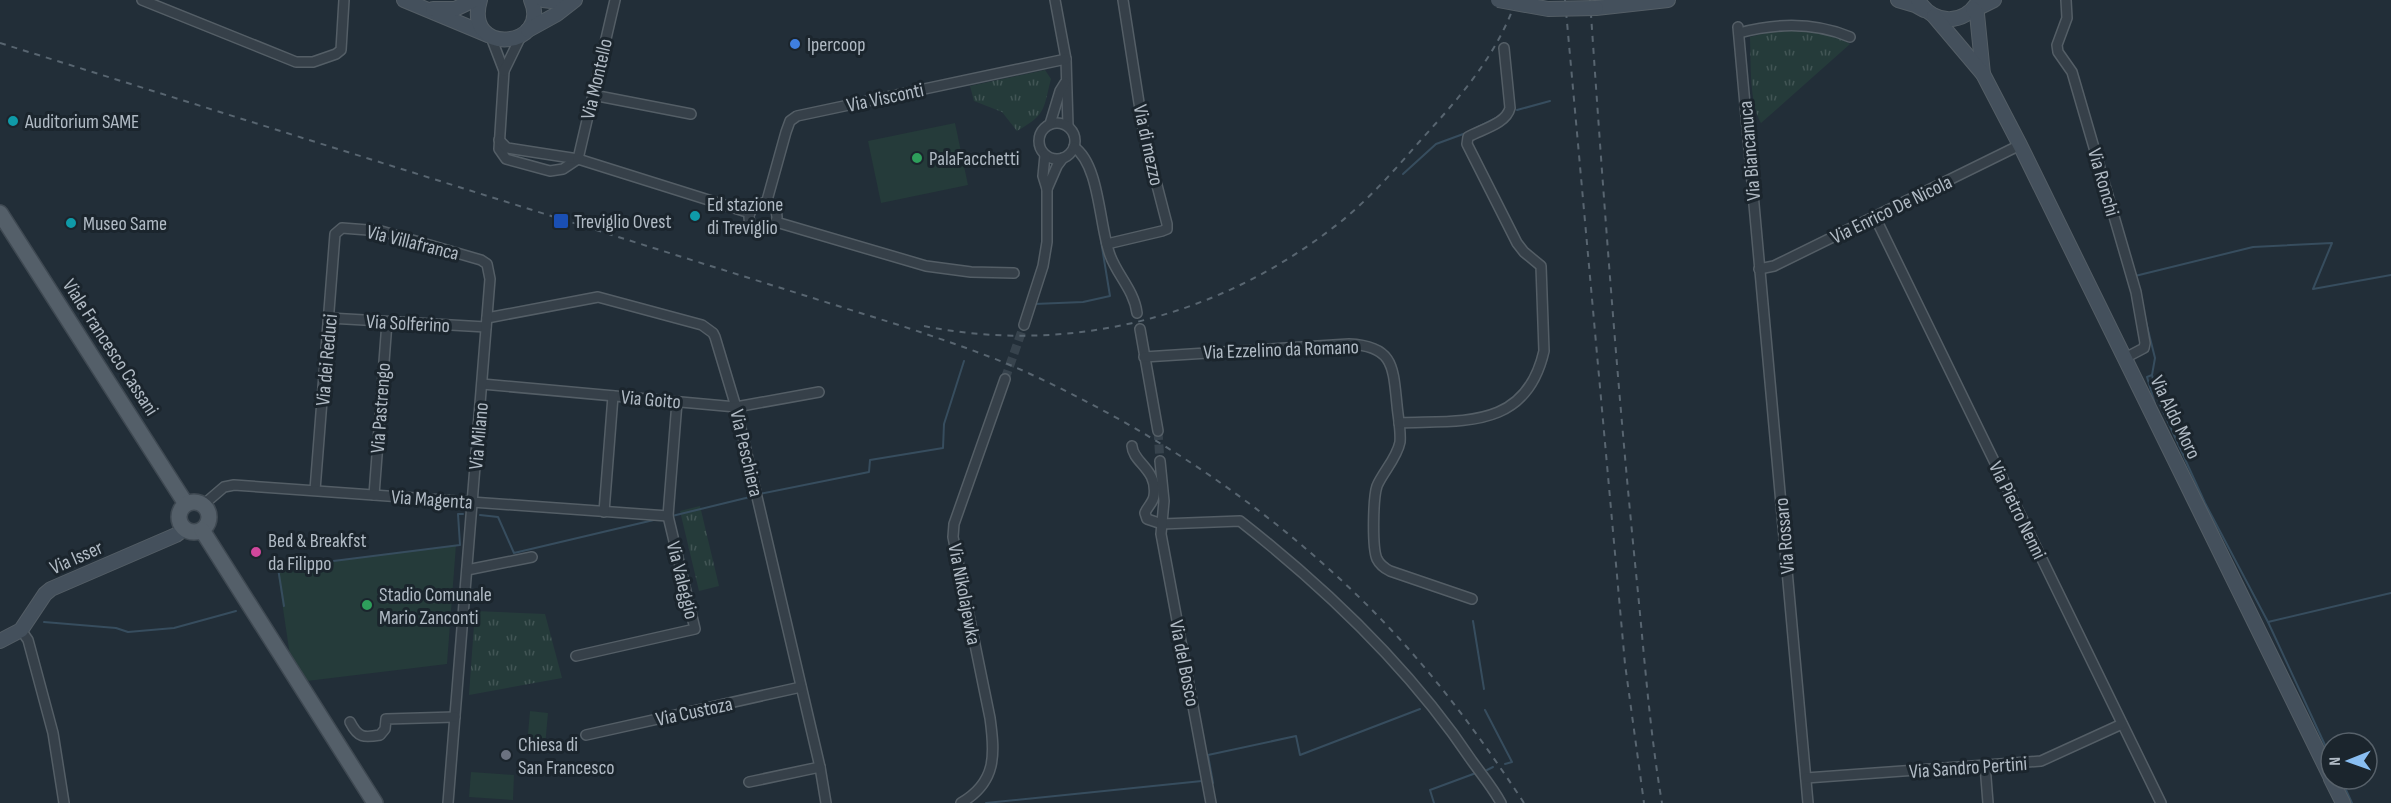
<svg xmlns="http://www.w3.org/2000/svg" width="2391" height="803" viewBox="0 0 2391 803" font-family="'Sofia Sans Condensed',sans-serif">
	<style>
		.grass { fill: url(#grass-tufts) }
		.pitch { fill: #253b3a }
		.lines { fill: none; stroke-linecap: round; stroke-linejoin: round }
		.stream { stroke: #374d5e; stroke-width: 2 }
		.street-tunnel { stroke: #37434d; stroke-width: 9; stroke-dasharray: 9 4.5; stroke-linecap: butt }
		.street-casing { stroke: #545e66; stroke-width: 12 }
		.secondary-casing { stroke: #545e66; stroke-width: 16 }
		.primary-casing { stroke: #3f4952; stroke-width: 18 }
		.street { stroke: #364049; stroke-width: 9 }
		.secondary { stroke: #44505c; stroke-width: 14 }
		.primary { stroke: #545f69; stroke-width: 15 }
		.rail { stroke: #586570; stroke-width: 2; stroke-dasharray: 6 6; stroke-linecap: butt }
		.secondary-bridge-casing { stroke: #545e66; stroke-width: 16; stroke-linecap: butt }
		.secondary-bridge { stroke: #44505c; stroke-width: 14 }
		.shop-dot { fill: #3f7fe0; stroke: #1b252d; stroke-width: 2 }
		.culture-dot { fill: #0f9aa8; stroke: #1b252d; stroke-width: 2 }
		.leisure-dot { fill: #2e9e5b; stroke: #1b252d; stroke-width: 2 }
		.transit-dot { fill: #1a4fb4; stroke: #1b252d; stroke-width: 2 }
		.hotel-dot { fill: #d1479c; stroke: #1b252d; stroke-width: 2 }
		.worship-dot { fill: #6b7280; stroke: #1b252d; stroke-width: 2 }
		.labels { text-anchor: middle; stroke-width: 6; stroke-linejoin: round; paint-order: stroke }
		.poi-label { font-size: 20px; fill: #b1bbc5; stroke: #1b252d; text-anchor: start }
		.street-label { font-size: 20px; fill: #b1bbc5; stroke: #1b252d }
	</style>
	<defs>
		<pattern id="grass-tufts" width="24" height="20" patternUnits="userSpaceOnUse" patternTransform="scale(1.5)"><rect width="24" height="20" fill="#253b3a"/><path d="M3 7l-1-3M5 7V3M7 7l1-3M15 17l-1-3M17 17v-4M19 17l1-3" fill="none" stroke="#425555"/></pattern>
	</defs>
	<rect width="100%" height="100%" fill="#222e38"/>
	<g class="grass">
		<path d="M1806 29 1836 36 1850 44 1761 123C1749 103 1751 61 1750 37L1778 30Z"/>
		<path d="M1045 70 1051 79C1043 109 1047 114 1017 131L1002 112 974 101 970 86Z"/>
		<polygon points="700,506 719,586 699,591 680,511"/>
		<polygon points="475,611 545,614 562,678 469,695"/>
	</g>
	<g class="pitch">
		<polygon points="955,123 968,185 881,203 868,141"/>
		<polygon points="456,545 447,664 307,681 290,656 277,568"/>
		<polygon points="530,711 548,713 545,747 527,745"/>
		<polygon points="471,772 514,775 513,800 469,797"/>
	</g>
	<g class="lines">
		<g class="stream">
			<polyline points="1517,110 1550,101"/>
			<polyline points="1403,174 1436,144 1466,133 1500,116"/>
			<polyline points="2135,276 2253,247 2332,243 2313,289 2391,275"/>
			<polyline points="1034,304 1083,302 1110,296 1101,241"/>
			<polyline points="2144,314 2155,358 2152,375 2158,400 2205,503 2268,622 2331,758"/>
			<polyline points="2152,375 2147,377 2155,404"/>
			<polyline points="759,494 869,472 870,460 943,448 944,424 964,361"/>
			<polyline points="480,515 498,517 514,553 658,519"/>
			<polyline points="672,516 754,496"/>
			<polyline points="284,606 278,568 460,545 458,514 463,514"/>
			<polyline points="1473,621 1484,689"/>
			<polyline points="44,622 116,628 128,632 174,628 236,611"/>
			<polyline points="2268,622 2391,593"/>
			<polyline points="1485,710 1512,762 1505,764"/>
			<polyline points="1487,770 1493,767"/>
			<polyline points="2341,779 2352,803"/>
			<polyline points="1213,783 1208,755 1296,736 1300,755 1420,709"/>
			<polyline points="986,803 1202,781"/>
			<polyline points="1434,803 1430,790 1476,773"/>
		</g>
		<g class="street-tunnel">
			<polyline points="1005,379 1024,325"/>
			<polyline points="1158,431 1160,461"/>
		</g>
		<defs>
			<g id="street">
				<polyline points="142,0 296,62 313,62 336,54 341,50 344,0"/>
				<polyline points="1055,0 1066,59 1068,126"/>
				<polyline points="2066,0 2067,18 2057,45 2058,52 2072,72 2136,292 2145,343 2144,348 2125,358"/>
				<polyline points="1738,27 1808,803"/>
				<path d="M1739 33C1776 23 1814 22 1850 37"/>
				<polyline points="491,37 504,71 499,149 506,159 550,171 563,169 578,159"/>
				<polyline points="504,71 521,36"/>
				<polyline points="593,95 691,114"/>
				<circle cx="1057" cy="141" r="18"/>
				<polyline points="1050,124 1060,91 1065,83"/>
				<polyline points="499,140 507,148 578,159 750,213"/>
				<path d="M1074 147C1100 165 1099 226 1110 255 1117 275 1134 290 1137 313"/>
				<polyline points="578,159 615,0"/>
				<polyline points="1047,189 1057,166 1063,158"/>
				<circle cx="763" cy="217" r="14"/>
				<polyline points="766,204 786,132 790,121 797,116 1066,59"/>
				<polyline points="1875,217 2161,803"/>
				<polyline points="776,222 926,266 971,272 1014,273"/>
				<polyline points="1107,244 1162,231 1167,229 1167,224 1144,135 1123,0"/>
				<polyline points="1759,269 1774,266 2020,145"/>
				<polyline points="329,318 486,327"/>
				<polyline points="487,318 598,297 702,325 713,333 715,337 736,407 820,767 826,803"/>
				<polyline points="1024,325 1043,266 1047,242 1047,189 1043,176 1045,155"/>
				<polyline points="1140,329 1158,431"/>
				<path d="M1144 357 1349 344C1394 346 1393 367 1397 405 1398 417 1401 430 1400 442 1397 458 1383 472 1377 486 1373 498 1372 548 1377 559 1380 565 1384 568 1390 571L1472 599"/>
				<polyline points="482,384 736,407 819,392"/>
				<path d="M1399 423C1463 420 1526 430 1544 351L1541 266 1524 252 1517 243 1467 144 1468 137C1482 129 1506 124 1510 108L1504 48"/>
				<path d="M1132 446C1133 463 1158 469 1154 496 1153 503 1147 507 1145 513L1147 519 1162 524 1240 521C1328 590 1410 668 1472 761 1482 775 1493 788 1501 803"/>
				<polyline points="1160,461 1164,501 1161,534 1211,803"/>
				<polyline points="315,490 335,234 342,228 381,231 481,260 487,264 490,279 448,803"/>
				<polyline points="374,495 387,322"/>
				<polyline points="203,505 224,487 234,485 668,516"/>
				<polyline points="604,512 613,396"/>
				<polyline points="467,570 532,557"/>
				<polyline points="21,630 28,640 53,733 64,803"/>
				<polyline points="576,656 695,629 668,516 677,402"/>
				<path d="M350 722C358 738 364 738 380 735L385 729 386 719 455 717"/>
				<polyline points="586,735 801,687"/>
				<polyline points="1985,765 1988,803"/>
				<polyline points="1806,778 2041,761 2122,724"/>
				<polyline points="749,782 820,767"/>
				<path d="M961 803C997 782 995 754 990 718L953 537 954 524 1005 379"/>
			</g>
			<g id="secondary">
				<polyline points="404,0 488,35"/>
				<path d="M480 0C463 57 552 48 531 0"/>
				<polyline points="543,0 568,3"/>
				<polyline points="1898,0 1915,5 1924,10"/>
				<path d="M1918 0C1933 25 1965 26 1979 0"/>
				<polyline points="1976,6 1982,6 1994,0"/>
				<polyline points="1596,8 1668,0"/>
				<polyline points="433,9 455,9 474,0"/>
				<polyline points="1973,9 1977,14 1983,74"/>
				<polyline points="1934,16 1983,74 2020,145 2331,778"/>
				<polyline points="528,30 557,14 575,0"/>
				<polyline points="0,641 21,630 45,594 51,589 176,535 184,529"/>
				<polyline points="2331,779 2343,803"/>
			</g>
			<g id="primary">
				<polyline points="0,213 186,504"/>
				<circle cx="194" cy="517" r="15"/>
				<polyline points="202,530 375,803"/>
			</g>
		</defs>
		<use href="#street" class="street-casing"/>
		<use href="#secondary" class="secondary-casing"/>
		<use href="#primary" class="primary-casing"/>
		<use href="#street" class="street"/>
		<use href="#secondary" class="secondary"/>
		<use href="#primary" class="primary"/>
		<g class="rail">
			<polyline points="1565,0 1625,664 1644,803"/>
			<path d="M1590 0C1603 191 1617 383 1636 573 1644 650 1649 727 1662 803"/>
			<path d="M0 43 902 326C944 340 986 354 1026 372 1155 431 1276 512 1376 614 1432 671 1480 736 1524 803"/>
			<path d="M924 326C1067 355 1214 318 1330 230 1364 205 1392 173 1420 141 1459 98 1497 56 1516 0"/>
		</g>
		<defs>
			<polyline id="secondary-bridge" points="1498,0 1548,9 1596,8"/>
		</defs>
		<use href="#secondary-bridge" class="secondary-bridge-casing"/>
		<use href="#secondary-bridge" class="secondary-bridge"/>
	</g>
	<circle class="shop-dot" cx="795" cy="44" r="6"/>
	<g class="culture-dot">
		<circle cx="13" cy="121" r="6"/>
		<circle cx="695" cy="216" r="6"/>
		<circle cx="71" cy="223" r="6"/>
	</g>
	<g class="leisure-dot">
		<circle cx="917" cy="158" r="6"/>
		<circle cx="367" cy="605" r="6"/>
	</g>
	<rect class="transit-dot" x="553" y="213" width="16" height="16" rx="3"/>
	<circle class="hotel-dot" cx="256" cy="552" r="6"/>
	<circle class="worship-dot" cx="506" cy="755" r="6"/>
	<g class="labels">
		<g class="poi-label">
			<text x="807" y="51">Ipercoop</text>
			<text x="25" y="128">Auditorium SAME</text>
			<text x="929" y="165">PalaFacchetti</text>
			<text x="707" y="211">Ed stazione<tspan x="707" dy="23">di Treviglio</tspan></text>
			<text x="574" y="228">Treviglio Ovest</text>
			<text x="83" y="230">Museo Same</text>
			<text x="268" y="547">Bed &amp; Breakfst<tspan x="268" dy="23">da Filippo</tspan></text>
			<text x="379" y="601">Stadio Comunale<tspan x="379" dy="23">Mario Zanconti</tspan></text>
			<text x="518" y="751">Chiesa di<tspan x="518" dy="23">San Francesco</tspan></text>
		</g>
		<g class="street-label">
			<text transform="translate(596 79) rotate(-77)" y="7">Via Montello</text>
			<text transform="translate(885 97) rotate(-12)" y="7">Via Visconti</text>
			<text transform="translate(1149 145) rotate(78)" y="7">Via di mezzo</text>
			<text transform="translate(1749 151) rotate(-95)" y="7">Via Biancanuca</text>
			<text transform="translate(2104 182) rotate(74)" y="7">Via Ronchi</text>
			<text transform="translate(1891 209) rotate(-26)" y="7">Via Enrico De Nicola</text>
			<text transform="translate(413 242) rotate(14)" y="7">Via Villafranca</text>
			<text transform="translate(408 323) rotate(3)" y="7">Via Solferino</text>
			<text transform="translate(111 347) rotate(57)" y="7">Viale Francesco Cassani</text>
			<text transform="translate(1281 349) rotate(-2)" y="7">Via Ezzelino da Romano</text>
			<text transform="translate(326 360) rotate(-85)" y="7">Via dei Reduci</text>
			<text transform="translate(651 399) rotate(5)" y="7">Via Goito</text>
			<text transform="translate(380 408) rotate(-86)" y="7">Via Pastrengo</text>
			<text transform="translate(2176 417) rotate(64)" y="7">Via Aldo Moro</text>
			<text transform="translate(478 436) rotate(-85)" y="7">Via Milano</text>
			<text transform="translate(747 453) rotate(77)" y="7">Via Peschiera</text>
			<text transform="translate(432 499) rotate(4)" y="7">Via Magenta</text>
			<text transform="translate(2018 510) rotate(64)" y="7">Via Pietro Nenni</text>
			<text transform="translate(1784 536) rotate(-95)" y="7">Via Rossaro</text>
			<text transform="translate(76 557) rotate(-24)" y="7">Via Isser</text>
			<text transform="translate(683 580) rotate(76)" y="7">Via Valeggio</text>
			<text transform="translate(965 594) rotate(79)" y="7">Via Nikolajewka</text>
			<text transform="translate(1185 663) rotate(79)" y="7">Via del Bosco</text>
			<text transform="translate(694 711) rotate(-12)" y="7">Via Custoza</text>
			<text transform="translate(1968 767) rotate(-4)" y="7">Via Sandro Pertini</text>
		</g>
	</g>
	<g transform="translate(2349 761) rotate(269)"><circle r="28" fill="#1b252d" stroke="#57616a" stroke-width="1.5"/>
	<path d="M0-4.5L10 22L0 15L-10 22Z" fill="#89bef2"/>
	<text y="-9" font-size="16" font-weight="bold" text-anchor="middle" fill="#b1bbc5">N</text>
	</g>
</svg>
